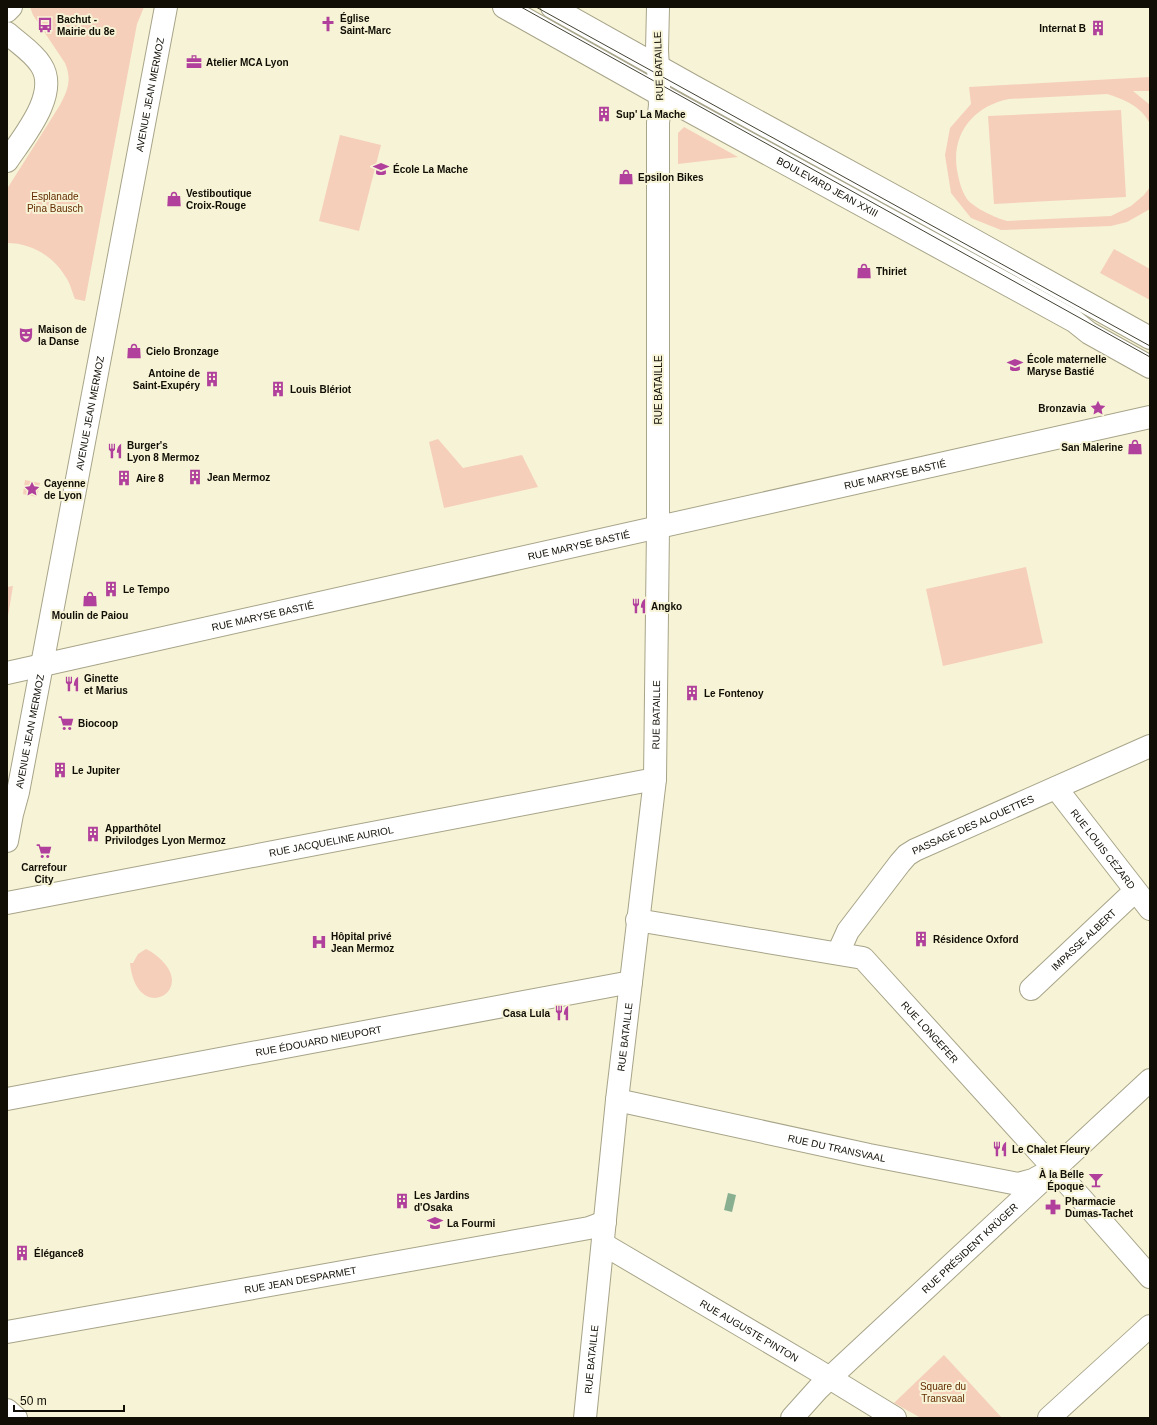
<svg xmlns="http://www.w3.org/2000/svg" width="1157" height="1425" viewBox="0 0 1157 1425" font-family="Arial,sans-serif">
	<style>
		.green { fill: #f5cfba }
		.water { fill: #87af90 }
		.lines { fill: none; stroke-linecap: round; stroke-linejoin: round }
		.minor-casing { stroke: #a7a489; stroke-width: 24 }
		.major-casing { stroke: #a7a489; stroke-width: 24 }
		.minor { stroke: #fff; stroke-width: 22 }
		.major { stroke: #fff; stroke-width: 22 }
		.tram { stroke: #434133; stroke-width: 1 }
		.labels { text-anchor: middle; stroke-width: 4; stroke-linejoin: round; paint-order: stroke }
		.poi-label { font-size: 10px; font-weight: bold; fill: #100e05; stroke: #f7f3d6; text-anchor: start }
		.street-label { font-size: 10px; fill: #100e05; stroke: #f7f3d6 }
		.park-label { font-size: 10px; fill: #632c02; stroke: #f7f3d6 }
	</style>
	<rect width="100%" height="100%" fill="#f7f3d6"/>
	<g class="green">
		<path d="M30 7H144L137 24 85 301 75 299C72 292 70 282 65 276 53 256 31 243 7 243V189L60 105C68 90 72 79 65 63L33 15Z"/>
		<path d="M1150 77V91H1133L1150 105V124C1142 107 1124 99 1107 94L1009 99C974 106 951 133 957 170 959 180 961 190 967 199 974 208 996 218 1007 221L1111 216 1131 206 1144 195 1150 187V209L1127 222 1111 226 1001 230 971 218 951 193 945 155 950 128 971 104 969 87Z"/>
		<polygon points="1121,110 1126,197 994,204 988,116"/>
		<polygon points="684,127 738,157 678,164 678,133"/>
		<polygon points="340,135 381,145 359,231 319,221"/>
		<polygon points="1114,249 1150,269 1150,300 1100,273"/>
		<polygon points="438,439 463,468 522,455 538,487 444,508 429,442"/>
		<polygon points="25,480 40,483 37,497 23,494"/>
		<polygon points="1026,567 1043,643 943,666 926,589"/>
		<polygon points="13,586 7,622 7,587"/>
		<path d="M146 949C154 953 159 957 165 964 191 995 136 1022 130 963H133L138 954Z"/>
		<polygon points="944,1355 1002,1418 921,1418 894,1403"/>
	</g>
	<polygon class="water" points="728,1193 736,1195 732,1212 724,1210"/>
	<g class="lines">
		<defs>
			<g id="minor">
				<path d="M7 33C18 43 33 52 41 65 60 94 23 137 7 161"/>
				<path id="s1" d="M7 673 1150 417"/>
				<path id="s2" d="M1056 788 1150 909"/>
				<path id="s3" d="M7 903 655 779"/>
				<path id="s4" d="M637 920 863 958 1080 1197 1150 1277"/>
				<path id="s5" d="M838 953 848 931 900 863 907 855 915 850 1150 746"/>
				<path id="s6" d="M1031 989 1135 891"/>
				<path id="s7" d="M7 1099 631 982"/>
				<path id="s8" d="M617 1100 869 1155 1018 1184 1033 1180 1044 1174"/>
				<path id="s9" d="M603 1244 815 1369 895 1418"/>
				<path id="s10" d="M7 1332 589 1228 605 1222"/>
				<polyline points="7,1410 16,1418"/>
				<path id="s11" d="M585 1418 617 1100 655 779 658 527V123L660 105 657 50 658 7"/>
				<path id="s12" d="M792 1418 818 1389 835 1373 1150 1080"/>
				<polyline points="1049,1418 1150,1326"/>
			</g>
			<g id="major">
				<path id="s13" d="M504 7 682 107 1023 293 1074 321 1089 333 1150 367"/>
				<polyline points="552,7 693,86 916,208 1150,338"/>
				<polyline points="7,11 11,7"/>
				<path id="s14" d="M7 841 12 814 18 792 166 7"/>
			</g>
		</defs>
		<use href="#minor" class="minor-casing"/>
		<use href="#major" class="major-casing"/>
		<use href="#minor" class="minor"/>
		<use href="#major" class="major"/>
		<g class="tram">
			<polyline points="521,7 1150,357"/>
			<polyline points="536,7 1150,346"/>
		</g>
	</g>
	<defs>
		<symbol id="church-bare" viewBox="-9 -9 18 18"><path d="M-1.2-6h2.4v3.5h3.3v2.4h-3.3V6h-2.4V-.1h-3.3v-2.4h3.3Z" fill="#b0409c" stroke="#f7f3d6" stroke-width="2.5" paint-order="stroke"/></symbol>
		<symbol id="bus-bare" viewBox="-9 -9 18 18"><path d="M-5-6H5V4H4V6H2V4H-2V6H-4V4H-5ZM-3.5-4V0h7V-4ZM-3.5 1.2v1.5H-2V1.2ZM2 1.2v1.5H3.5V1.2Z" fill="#b0409c" stroke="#f7f3d6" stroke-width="2.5" paint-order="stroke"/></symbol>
		<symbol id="building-bare" viewBox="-9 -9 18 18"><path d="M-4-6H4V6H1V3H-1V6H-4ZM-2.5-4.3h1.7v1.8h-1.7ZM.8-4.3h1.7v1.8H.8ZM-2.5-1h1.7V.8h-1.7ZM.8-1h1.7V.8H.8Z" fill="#b0409c" stroke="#f7f3d6" stroke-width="2.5" paint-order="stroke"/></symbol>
		<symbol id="office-bare" viewBox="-9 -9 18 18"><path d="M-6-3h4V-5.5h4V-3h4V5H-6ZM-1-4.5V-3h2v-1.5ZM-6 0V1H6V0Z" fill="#b0409c" stroke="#f7f3d6" stroke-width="2.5" paint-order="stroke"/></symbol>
		<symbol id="school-bare" viewBox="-9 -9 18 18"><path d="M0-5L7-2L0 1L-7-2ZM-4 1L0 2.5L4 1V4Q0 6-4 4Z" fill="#b0409c" stroke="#f7f3d6" stroke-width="2.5" paint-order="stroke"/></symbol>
		<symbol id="shop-bare" viewBox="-9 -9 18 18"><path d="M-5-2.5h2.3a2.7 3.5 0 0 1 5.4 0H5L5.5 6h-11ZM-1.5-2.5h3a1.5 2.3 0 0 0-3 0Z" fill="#b0409c" stroke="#f7f3d6" stroke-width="2.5" paint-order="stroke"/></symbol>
		<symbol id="theatre-bare" viewBox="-9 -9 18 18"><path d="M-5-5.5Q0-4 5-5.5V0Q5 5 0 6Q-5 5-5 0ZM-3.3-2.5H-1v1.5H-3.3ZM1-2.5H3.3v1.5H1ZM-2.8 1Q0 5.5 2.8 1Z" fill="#b0409c" stroke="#f7f3d6" stroke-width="2.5" paint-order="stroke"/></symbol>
		<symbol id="sight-bare" viewBox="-9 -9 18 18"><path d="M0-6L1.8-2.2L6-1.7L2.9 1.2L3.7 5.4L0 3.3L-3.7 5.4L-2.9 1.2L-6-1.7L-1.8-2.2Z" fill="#b0409c" stroke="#f7f3d6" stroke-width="2.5" paint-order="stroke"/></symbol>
		<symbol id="restaurant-bare" viewBox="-9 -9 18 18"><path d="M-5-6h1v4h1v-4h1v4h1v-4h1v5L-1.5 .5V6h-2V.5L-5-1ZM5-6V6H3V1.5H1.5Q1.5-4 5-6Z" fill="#b0409c" stroke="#f7f3d6" stroke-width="2.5" paint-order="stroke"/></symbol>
		<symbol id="supermarket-bare" viewBox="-9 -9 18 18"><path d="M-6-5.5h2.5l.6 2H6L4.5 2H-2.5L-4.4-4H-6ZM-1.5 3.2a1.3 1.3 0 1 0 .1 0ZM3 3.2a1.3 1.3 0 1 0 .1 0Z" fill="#b0409c" stroke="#f7f3d6" stroke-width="2.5" paint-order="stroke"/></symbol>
		<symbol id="hospital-bare" viewBox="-9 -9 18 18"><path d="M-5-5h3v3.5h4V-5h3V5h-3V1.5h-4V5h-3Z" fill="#b0409c" stroke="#f7f3d6" stroke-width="2.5" paint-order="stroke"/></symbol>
		<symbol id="bar-bare" viewBox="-9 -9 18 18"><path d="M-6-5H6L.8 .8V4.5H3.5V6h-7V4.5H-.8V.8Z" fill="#b0409c" stroke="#f7f3d6" stroke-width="2.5" paint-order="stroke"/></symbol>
		<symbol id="pharmacy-bare" viewBox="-9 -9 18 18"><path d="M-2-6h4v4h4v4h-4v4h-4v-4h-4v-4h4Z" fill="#b0409c" stroke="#f7f3d6" stroke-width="2.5" paint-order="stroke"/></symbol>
	</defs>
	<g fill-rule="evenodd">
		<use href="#church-bare" x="317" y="13" width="22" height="22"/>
		<use href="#bus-bare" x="34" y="14" width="22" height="22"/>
		<use href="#building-bare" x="1087" y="17" width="22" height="22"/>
		<use href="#office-bare" x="183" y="51" width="22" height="22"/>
		<use href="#building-bare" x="593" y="103" width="22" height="22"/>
		<use href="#school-bare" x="370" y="158" width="22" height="22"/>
		<use href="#shop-bare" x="615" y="166" width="22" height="22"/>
		<use href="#shop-bare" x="163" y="188" width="22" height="22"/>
		<use href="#shop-bare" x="853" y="260" width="22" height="22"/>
		<use href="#theatre-bare" x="15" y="324" width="22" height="22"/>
		<use href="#shop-bare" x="123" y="340" width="22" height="22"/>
		<use href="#school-bare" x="1004" y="354" width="22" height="22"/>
		<use href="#building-bare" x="201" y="368" width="22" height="22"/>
		<use href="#building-bare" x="267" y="378" width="22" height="22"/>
		<use href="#sight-bare" x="1087" y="397" width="22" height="22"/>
		<use href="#shop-bare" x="1124" y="436" width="22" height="22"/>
		<use href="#restaurant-bare" x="104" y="440" width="22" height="22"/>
		<use href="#building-bare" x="184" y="466" width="22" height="22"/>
		<use href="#building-bare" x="113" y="467" width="22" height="22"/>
		<use href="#sight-bare" x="21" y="478" width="22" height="22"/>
		<use href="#building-bare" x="100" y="578" width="22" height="22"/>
		<use href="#shop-bare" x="79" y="588" width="22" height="22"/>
		<use href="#restaurant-bare" x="628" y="595" width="22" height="22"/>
		<use href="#restaurant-bare" x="61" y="673" width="22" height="22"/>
		<use href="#building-bare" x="681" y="682" width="22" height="22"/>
		<use href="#supermarket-bare" x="55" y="712" width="22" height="22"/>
		<use href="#building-bare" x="49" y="759" width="22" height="22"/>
		<use href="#building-bare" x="82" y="823" width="22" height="22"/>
		<use href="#supermarket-bare" x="33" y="840" width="22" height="22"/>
		<use href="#building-bare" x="910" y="928" width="22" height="22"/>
		<use href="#hospital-bare" x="308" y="931" width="22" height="22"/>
		<use href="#restaurant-bare" x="551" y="1002" width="22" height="22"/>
		<use href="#restaurant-bare" x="989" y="1138" width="22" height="22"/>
		<use href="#bar-bare" x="1085" y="1169" width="22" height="22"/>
		<use href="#building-bare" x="391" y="1190" width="22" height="22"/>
		<use href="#pharmacy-bare" x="1042" y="1196" width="22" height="22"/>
		<use href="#school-bare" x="424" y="1212" width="22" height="22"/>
		<use href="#building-bare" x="11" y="1242" width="22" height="22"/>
	</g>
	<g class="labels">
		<g class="poi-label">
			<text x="340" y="22">Église<tspan x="340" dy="12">Saint-Marc</tspan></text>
			<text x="57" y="23">Bachut -<tspan x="57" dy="12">Mairie du 8e</tspan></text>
			<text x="1086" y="32" text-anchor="end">Internat B</text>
			<text x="206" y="66">Atelier MCA Lyon</text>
			<text x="616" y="118">Sup' La Mache</text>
			<text x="393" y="173">École La Mache</text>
			<text x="638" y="181">Epsilon Bikes</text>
			<text x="186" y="197">Vestiboutique<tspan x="186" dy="12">Croix-Rouge</tspan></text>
			<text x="876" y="275">Thiriet</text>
			<text x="38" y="333">Maison de<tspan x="38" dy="12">la Danse</tspan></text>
			<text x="146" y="355">Cielo Bronzage</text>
			<text x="1027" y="363">École maternelle<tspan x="1027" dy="12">Maryse Bastié</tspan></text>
			<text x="200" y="377" text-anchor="end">Antoine de<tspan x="200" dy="12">Saint-Exupéry</tspan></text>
			<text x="290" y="393">Louis Blériot</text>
			<text x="1086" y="412" text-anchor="end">Bronzavia</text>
			<text x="127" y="449">Burger's<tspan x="127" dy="12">Lyon 8 Mermoz</tspan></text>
			<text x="1123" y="451" text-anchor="end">San Malerine</text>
			<text x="207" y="481">Jean Mermoz</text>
			<text x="136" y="482">Aire 8</text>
			<text x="44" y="487">Cayenne<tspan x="44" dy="12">de Lyon</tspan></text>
			<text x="123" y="593">Le Tempo</text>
			<text x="651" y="610">Angko</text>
			<text x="90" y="619" text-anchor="middle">Moulin de Paiou</text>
			<text x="84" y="682">Ginette<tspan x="84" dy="12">et Marius</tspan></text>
			<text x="704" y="697">Le Fontenoy</text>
			<text x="78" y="727">Biocoop</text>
			<text x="72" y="774">Le Jupiter</text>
			<text x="105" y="832">Apparthôtel<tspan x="105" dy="12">Privilodges Lyon Mermoz</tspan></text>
			<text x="44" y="871" text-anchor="middle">Carrefour<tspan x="44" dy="12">City</tspan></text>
			<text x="331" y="940">Hôpital privé<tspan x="331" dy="12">Jean Mermoz</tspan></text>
			<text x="933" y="943">Résidence Oxford</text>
			<text x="550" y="1017" text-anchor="end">Casa Lula</text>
			<text x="1012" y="1153">Le Chalet Fleury</text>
			<text x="1084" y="1178" text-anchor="end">À la Belle<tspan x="1084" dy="12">Époque</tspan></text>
			<text x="414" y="1199">Les Jardins<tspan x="414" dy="12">d'Osaka</tspan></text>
			<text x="1065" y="1205">Pharmacie<tspan x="1065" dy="12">Dumas-Tachet</tspan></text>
			<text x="447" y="1227">La Fourmi</text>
			<text x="34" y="1257">Élégance8</text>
		</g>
		<g class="street-label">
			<text transform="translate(658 66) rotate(-92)" y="4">RUE BATAILLE</text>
			<text dy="4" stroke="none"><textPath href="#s14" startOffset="760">AVENUE JEAN MERMOZ</textPath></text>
			<text dy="4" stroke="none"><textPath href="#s13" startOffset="370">BOULEVARD JEAN XXIII</textPath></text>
			<text transform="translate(658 390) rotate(-90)" y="4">RUE BATAILLE</text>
			<text dy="4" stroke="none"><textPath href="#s14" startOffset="436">AVENUE JEAN MERMOZ</textPath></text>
			<text dy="4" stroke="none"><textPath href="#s1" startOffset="910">RUE MARYSE BASTIÉ</textPath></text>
			<text dy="4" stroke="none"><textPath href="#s1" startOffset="586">RUE MARYSE BASTIÉ</textPath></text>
			<text dy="4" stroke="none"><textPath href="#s1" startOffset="262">RUE MARYSE BASTIÉ</textPath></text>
			<text dy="4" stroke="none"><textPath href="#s11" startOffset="707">RUE BATAILLE</textPath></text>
			<text dy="4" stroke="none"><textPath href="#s14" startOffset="112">AVENUE JEAN MERMOZ</textPath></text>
			<text dy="4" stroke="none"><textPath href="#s5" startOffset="193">PASSAGE DES ALOUETTES</textPath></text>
			<text dy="4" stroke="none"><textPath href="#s3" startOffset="330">RUE JACQUELINE AURIOL</textPath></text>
			<text dy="4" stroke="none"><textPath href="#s2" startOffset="77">RUE LOUIS CÉZARD</textPath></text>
			<text dy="4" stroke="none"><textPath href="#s6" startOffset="72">IMPASSE ALBERT</textPath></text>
			<text dy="4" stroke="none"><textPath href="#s4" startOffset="329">RUE LONGEFER</textPath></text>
			<text dy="4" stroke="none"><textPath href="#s11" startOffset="383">RUE BATAILLE</textPath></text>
			<text dy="4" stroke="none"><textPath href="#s7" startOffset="317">RUE ÉDOUARD NIEUPORT</textPath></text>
			<text dy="4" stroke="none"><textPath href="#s8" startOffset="225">RUE DU TRANSVAAL</textPath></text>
			<text dy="4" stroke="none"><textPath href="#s12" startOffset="246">RUE PRÉSIDENT KRÜGER</textPath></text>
			<text dy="4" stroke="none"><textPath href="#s10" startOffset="298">RUE JEAN DESPARMET</textPath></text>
			<text dy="4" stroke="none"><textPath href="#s9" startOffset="170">RUE AUGUSTE PINTON</textPath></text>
			<text dy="4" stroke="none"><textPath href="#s11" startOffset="59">RUE BATAILLE</textPath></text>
		</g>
		<g class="park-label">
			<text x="55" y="200">Esplanade<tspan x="55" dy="12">Pina Bausch</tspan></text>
			<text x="943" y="1390">Square du<tspan x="943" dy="12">Transvaal</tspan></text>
		</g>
	</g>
	<rect width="1157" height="1425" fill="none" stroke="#100e05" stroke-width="16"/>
	<path d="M14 1405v6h110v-6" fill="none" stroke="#100e05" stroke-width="2"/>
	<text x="20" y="1405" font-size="12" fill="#100e05" stroke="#f7f3d6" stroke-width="3" paint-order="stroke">50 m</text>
</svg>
